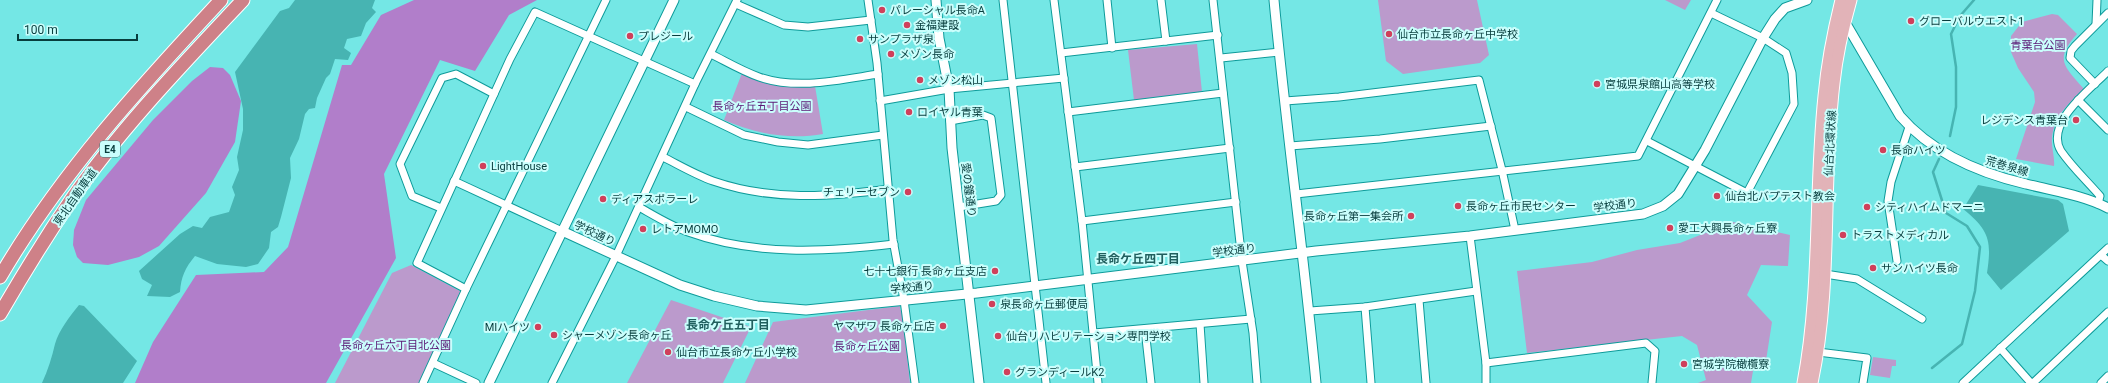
<svg xmlns="http://www.w3.org/2000/svg" width="2108" height="383" viewBox="0 0 2108 383" font-family="Roboto,'Noto Sans JP',sans-serif">
	<style>
		.green { fill: #bb9acc }
		.forest { fill: #b17eca }
		.water { fill: #47b4b2 }
		.lines { fill: none; stroke-linecap: round; stroke-linejoin: round }
		.stream { stroke: #47b4b2; stroke-width: 2.5 }
		.minor-casing { stroke: #0e9b9a; stroke-width: 9 }
		.tertiary-casing { stroke: #0e9b9a; stroke-width: 11 }
		.primary-casing { stroke: #fff; stroke-width: 13 }
		.motorway-casing { stroke: #fff; stroke-width: 15 }
		.minor { stroke: #fff; stroke-width: 7 }
		.tertiary { stroke: #fff; stroke-width: 9 }
		.primary { stroke: #e2b3b8; stroke-width: 11 }
		.motorway { stroke: #ce8188; stroke-width: 13 }
		.poi-dot { fill: #d0405b; stroke: #cafefc; stroke-width: 1.5 }
		.labels { text-anchor: middle; stroke-width: 4; stroke-linejoin: round; paint-order: stroke }
		.shield { fill: #cafefc; stroke: #427776; stroke-width: 1 }
		.shield-label { font-size: 10px; font-weight: bold; fill: #073d3d }
		.poi-label { font-size: 11px; fill: #073d3d; stroke: #cafefc; text-anchor: start }
		.park-label { font-size: 11px; fill: #5a1875; stroke: #cafefc }
		.street-label { font-size: 11px; fill: #073d3d; stroke: #cafefc }
		.neighbourhood-label { font-size: 12px; font-weight: bold; fill: #205f5e; stroke: #cafefc }
	</style>
	<rect width="100%" height="100%" fill="#74e7e5"/>
	<g class="green">
		<polygon points="1378,0 1477,0 1489,55 1480,63 1403,74 1386,61"/>
		<polygon points="1665,0 1691,0 1685,10"/>
		<path d="M2052 14 2058 15 2077 34C2054 60 2064 66 2084 89 2069 103 2054 116 2052 138 2051 147 2055 157 2054 166L2016 159 2035 102 2034 92 2018 68 2011 52V36L2022 22Z"/>
		<polygon points="1197,44 1202,92 1134,100 1128,50"/>
		<path d="M742 73 815 86 823 134C790 140 755 134 724 120Z"/>
		<polygon points="1733,222 1790,235 1788,266 1761,265 1747,295 1772,322 1765,367 1754,365 1751,383 1698,383 1706,380 1697,345 1682,336 1527,353 1517,271 1592,262 1637,250 1680,243"/>
		<polygon points="411,265 462,292 419,383 335,383 392,273"/>
		<polygon points="671,300 751,327 723,383 627,383"/>
		<polygon points="900,306 900,310 902,310 910,383 745,383 773,322"/>
		<polygon points="1873,357 1896,360 1896,366 1892,366 1890,378 1870,375"/>
	</g>
	<g class="forest">
		<polygon points="414,0 537,0 509,15 475,71 440,60 384,174 396,258 326,383 135,383 153,342 196,275 264,272 288,247 342,65 351,65 381,15"/>
		<polygon points="210,67 223,68 230,75 241,101 235,142 206,193 159,246 139,257 108,265 83,263 77,257 73,245 74,230 86,200 153,120 192,81"/>
	</g>
	<g class="water">
		<path d="M295 0H375L372 8 376 12 366 23 361 36 347 39 344 48 351 53 348 60 335 59 330 74 326 78 317 98 315 108 309 109 305 114 299 139 290 158 291 178 281 217 278 227 271 232 269 248 258 264 246 267 217 264 195 256C185 268 181 277 180 292L170 297 147 296 152 285 142 279 139 271 180 234 193 226 202 228 210 217 229 212 235 195 232 187 239 170 237 157 243 130V109L235 72 280 11 289 8Z"/>
		<path d="M1978 185 2058 200 2063 204 2069 231 2001 290 1987 273C1992 240 1989 230 1963 209Z"/>
		<path d="M79 305 84 306 137 361 123 383H42C48 370 52 357 55 344 59 330 70 316 79 305Z"/>
	</g>
	<g class="lines">
		<g class="stream">
			<polyline points="1950,136 1956,107 1956,67 1951,34 1960,16 1974,0"/>
			<polyline points="1932,368 1962,344 1975,291 1980,247 1967,226 1946,213 1933,172 1939,159"/>
		</g>
		<defs>
			<g id="minor">
				<polyline points="868,0 877,63 893,240 904,300 915,383"/>
				<polyline points="1003,0 1046,383"/>
				<polyline points="1054,0 1082,221 1098,383"/>
				<polyline points="1107,0 1112,48"/>
				<polyline points="1161,0 1166,41"/>
				<polyline points="1213,0 1242,261 1253,333 1257,383"/>
				<polyline points="736,4 784,25 808,27 871,20"/>
				<polyline points="2096,24 2097,0"/>
				<polyline points="1061,53 1218,35"/>
				<path d="M711 54C727 62 742 71 759 77 797 90 839 80 878 74"/>
				<polyline points="1221,58 1279,52"/>
				<polyline points="2095,84 2070,58 2071,51 2075,46 2108,13"/>
				<polyline points="2078,100 2108,130"/>
				<polyline points="880,101 949,89 1064,78"/>
				<polyline points="1285,101 1339,97 1479,80 1502,170 1515,230"/>
				<polyline points="686,107 744,135 778,142 808,145 883,135"/>
				<polyline points="1068,112 1223,93"/>
				<polyline points="950,121 983,115 991,118 1001,195 996,201 959,207"/>
				<polyline points="1647,141 1747,193 1794,104 1792,73 1786,53 1763,38 1711,13"/>
				<polyline points="1290,146 1380,139 1491,126"/>
				<path d="M663 157C679 165 696 175 713 181 771 201 829 197 889 189"/>
				<polyline points="1075,167 1230,148"/>
				<polyline points="454,181 562,231"/>
				<polyline points="1296,194 1638,156 1717,0"/>
				<path d="M2098 204 2100 196C2087 181 2072 167 2061 151 2044 123 2091 89 2108 71"/>
				<path d="M639 207C655 216 671 226 688 232 754 256 826 252 894 244"/>
				<polyline points="441,208 412,196 400,164 442,78 456,74 494,94"/>
				<polyline points="1082,221 1236,202"/>
				<polyline points="1470,236 1486,363 1486,383"/>
				<polyline points="2101,255 2108,261"/>
				<polyline points="1897,261 1888,201 1891,182 1909,127"/>
				<polyline points="1825,274 1857,279 1922,319"/>
				<polyline points="466,289 417,263 510,59 535,12 695,84"/>
				<polyline points="1419,300 1426,383"/>
				<polyline points="1365,307 1371,383"/>
				<polyline points="1310,311 1365,307 1476,291"/>
				<polyline points="1200,324 1204,383"/>
				<polyline points="1145,329 1151,383"/>
				<polyline points="1094,333 1251,319"/>
				<polyline points="2000,348 2031,383"/>
				<polyline points="1818,352 1867,358 1863,383"/>
				<polyline points="433,363 476,383"/>
				<polyline points="1486,363 1646,343 1655,351 1652,383"/>
				<polyline points="423,383 466,289 606,0"/>
				<polyline points="552,383 616,256 695,84 737,0"/>
				<polyline points="1963,383 2108,248"/>
				<polyline points="2033,383 2108,312"/>
				<polyline points="2101,383 2108,376"/>
			</g>
			<g id="tertiary">
				<polyline points="936,0 939,38 949,89 952,148 979,383"/>
				<path d="M1274 0C1286 128 1304 255 1316 383"/>
				<path d="M1842 22H1845L1900 116C1932 153 1979 173 2026 184 2053 191 2083 195 2108 208"/>
				<polyline points="562,231 680,285 714,296 757,306 806,310 977,293 1316,251 1470,236 1643,214 1663,206 1678,194 1705,150 1763,38 1775,19 1785,8 1807,0"/>
				<polyline points="489,383 674,0"/>
			</g>
			<g id="primary">
				<path d="M1803 383C1821 288 1814 191 1824 96 1827 63 1833 32 1841 0"/>
				<path d="M1812 383C1833 285 1822 183 1834 83 1837 55 1843 28 1851 0"/>
			</g>
			<g id="motorway">
				<path d="M0 277C60 174 140 87 221 0"/>
				<path d="M0 314C22 276 46 237 71 200 121 128 183 64 243 0"/>
			</g>
		</defs>
		<use href="#minor" class="minor-casing"/>
		<use href="#tertiary" class="tertiary-casing"/>
		<use href="#primary" class="primary-casing"/>
		<use href="#motorway" class="motorway-casing"/>
		<use href="#minor" class="minor"/>
		<use href="#tertiary" class="tertiary"/>
		<use href="#primary" class="primary"/>
		<use href="#motorway" class="motorway"/>
	</g>
	<g class="poi-dot">
		<circle cx="882" cy="10" r="4"/>
		<circle cx="1911" cy="21" r="4"/>
		<circle cx="907" cy="25" r="4"/>
		<circle cx="1389" cy="34" r="4"/>
		<circle cx="630" cy="36" r="4"/>
		<circle cx="860" cy="39" r="4"/>
		<circle cx="891" cy="54" r="4"/>
		<circle cx="920" cy="80" r="4"/>
		<circle cx="1597" cy="84" r="4"/>
		<circle cx="909" cy="112" r="4"/>
		<circle cx="2076" cy="120" r="4"/>
		<circle cx="1883" cy="150" r="4"/>
		<circle cx="483" cy="166" r="4"/>
		<circle cx="908" cy="192" r="4"/>
		<circle cx="1717" cy="196" r="4"/>
		<circle cx="603" cy="199" r="4"/>
		<circle cx="1458" cy="206" r="4"/>
		<circle cx="1867" cy="207" r="4"/>
		<circle cx="1411" cy="216" r="4"/>
		<circle cx="1670" cy="228" r="4"/>
		<circle cx="643" cy="229" r="4"/>
		<circle cx="1843" cy="235" r="4"/>
		<circle cx="1873" cy="268" r="4"/>
		<circle cx="995" cy="271" r="4"/>
		<circle cx="992" cy="304" r="4"/>
		<circle cx="943" cy="326" r="4"/>
		<circle cx="538" cy="327" r="4"/>
		<circle cx="554" cy="335" r="4"/>
		<circle cx="998" cy="336" r="4"/>
		<circle cx="668" cy="352" r="4"/>
		<circle cx="1684" cy="364" r="4"/>
		<circle cx="1007" cy="372" r="4"/>
	</g>
	<g class="labels">
		<rect class="shield" x="100" y="141" width="20" height="16" rx="3"/>
		<g class="shield-label">
			<text x="110" y="153">E4</text>
		</g>
		<g class="poi-label">
			<text x="890" y="14">パレーシャル長命A</text>
			<text x="1919" y="25">グローバルウエスト1</text>
			<text x="915" y="29">金福建設</text>
			<text x="1397" y="38">仙台市立長命ヶ丘中学校</text>
			<text x="638" y="40">プレジール</text>
			<text x="868" y="43">サンプラザ泉</text>
			<text x="899" y="58">メゾン長命</text>
			<text x="928" y="84">メゾン松山</text>
			<text x="1605" y="88">宮城県泉館山高等学校</text>
			<text x="917" y="116">ロイヤル青葉</text>
			<text x="2068" y="124" text-anchor="end">レジデンス青葉台</text>
			<text x="1891" y="154">長命ハイツ</text>
			<text x="491" y="170">LightHouse</text>
			<text x="900" y="196" text-anchor="end">チェリーセブン</text>
			<text x="1725" y="200">仙台北バプテスト教会</text>
			<text x="611" y="203">ディアスポラーレ</text>
			<text x="1466" y="210">長命ヶ丘市民センター</text>
			<text x="1875" y="211">シティハイムドマーニ</text>
			<text x="1403" y="220" text-anchor="end">長命ヶ丘第一集会所</text>
			<text x="1678" y="232">愛工大興長命ヶ丘寮</text>
			<text x="651" y="233">レトアMOMO</text>
			<text x="1851" y="239">トラストメディカル</text>
			<text x="1881" y="272">サンハイツ長命</text>
			<text x="987" y="275" text-anchor="end">七十七銀行 長命ヶ丘支店</text>
			<text x="1000" y="308">泉長命ヶ丘郵便局</text>
			<text x="935" y="330" text-anchor="end">ヤマザワ 長命ヶ丘店</text>
			<text x="530" y="331" text-anchor="end">MIハイツ</text>
			<text x="562" y="339">シャーメゾン長命ヶ丘</text>
			<text x="1006" y="340">仙台リハビリテーション専門学校</text>
			<text x="676" y="356">仙台市立長命ケ丘小学校</text>
			<text x="1692" y="368">宮城学院橄欖寮</text>
			<text x="1015" y="376">グランディールK2</text>
		</g>
		<g class="park-label">
			<text x="2038" y="49">青葉台公園</text>
			<text x="762" y="110">長命ヶ丘五丁目公園</text>
			<text x="396" y="349">長命ヶ丘六丁目北公園</text>
			<text x="867" y="350">長命ヶ丘公園</text>
		</g>
		<g class="street-label">
			<text transform="translate(1830 143) rotate(-87)" y="4">仙台北環状線</text>
			<text transform="translate(2007 166) rotate(16)" y="4">荒巻泉線</text>
			<text transform="translate(969 190) rotate(83)" y="4">愛の鐘通り</text>
			<text transform="translate(75 197) rotate(-55)" y="4">東北自動車道</text>
			<text transform="translate(1615 205) rotate(-7)" y="4">学校通り</text>
			<text transform="translate(595 233) rotate(25)" y="4">学校通り</text>
			<text transform="translate(1234 250) rotate(-7)" y="4">学校通り</text>
			<text transform="translate(912 287) rotate(-5)" y="4">学校通り</text>
		</g>
		<g class="neighbourhood-label">
			<text x="1138" y="263">長命ケ丘四丁目</text>
			<text x="728" y="329">長命ケ丘五丁目</text>
		</g>
	</g>
	<path d="M18 34v6h119v-6" fill="none" stroke="#073d3d" stroke-width="2"/>
	<text x="24" y="34" font-size="12" fill="#073d3d" stroke="#cafefc" stroke-width="3" paint-order="stroke">100 m</text>
</svg>
